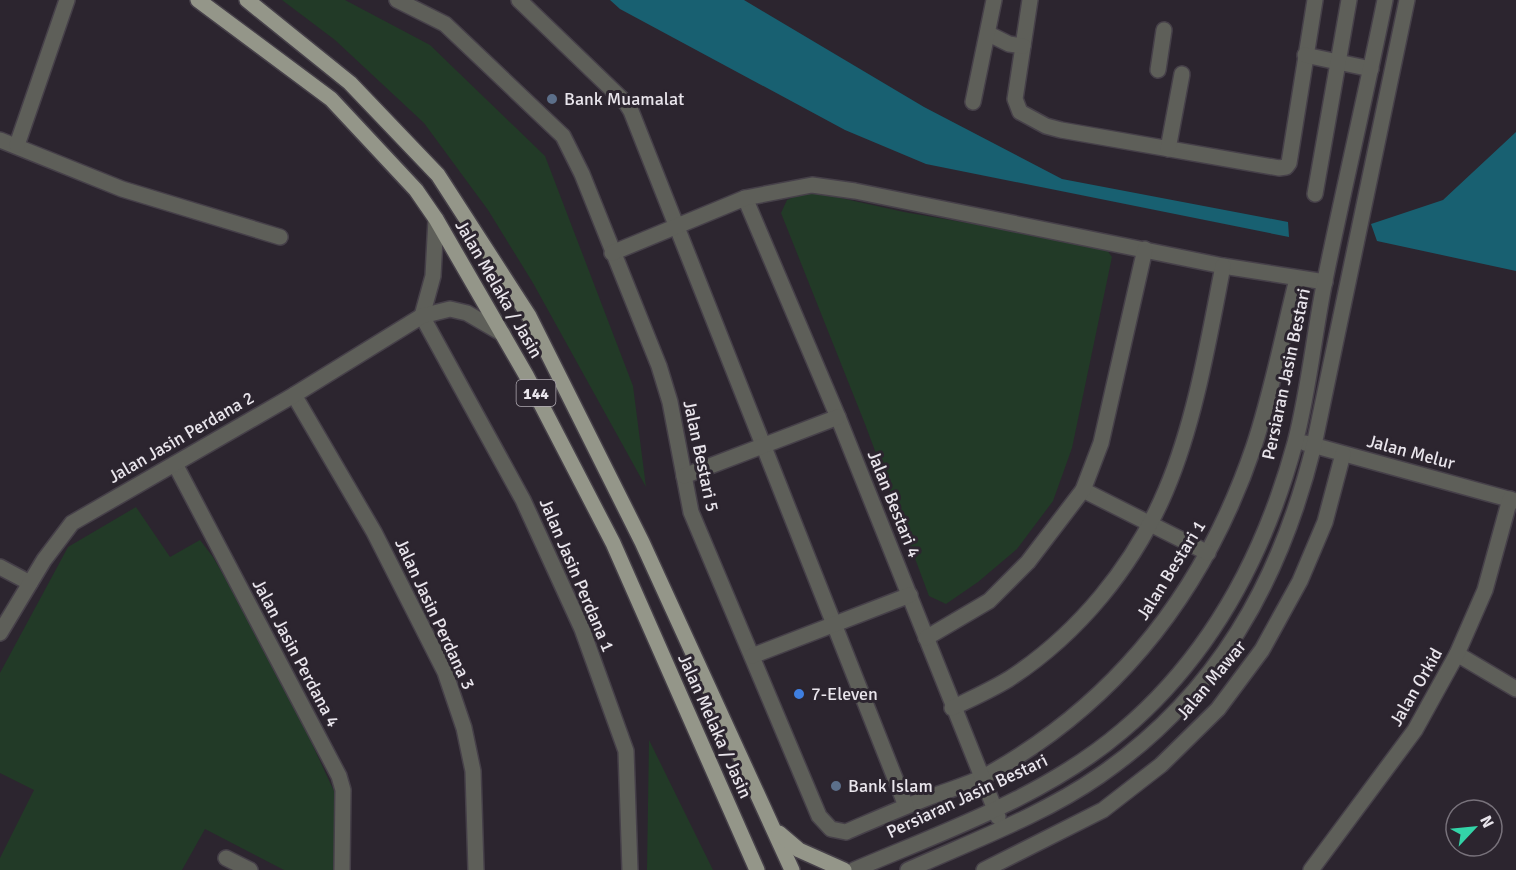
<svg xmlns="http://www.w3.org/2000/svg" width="1516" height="870" viewBox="0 0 1516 870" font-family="Signika,sans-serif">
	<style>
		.green { fill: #223a27 }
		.water { fill: #186071 }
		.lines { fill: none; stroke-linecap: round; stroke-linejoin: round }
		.minor-casing { stroke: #464049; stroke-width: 18 }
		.major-casing { stroke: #464049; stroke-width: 18 }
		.minor { stroke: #5e5f59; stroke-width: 15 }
		.major { stroke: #949689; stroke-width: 15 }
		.service-dot { fill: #5c6f8a; stroke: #2c252f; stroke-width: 2 }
		.shop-dot { fill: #3f7fe0; stroke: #2c252f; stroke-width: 2 }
		.labels { text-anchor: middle; stroke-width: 6; stroke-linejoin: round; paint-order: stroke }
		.shield { fill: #2c252f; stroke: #b0abb3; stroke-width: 1.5 }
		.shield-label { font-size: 16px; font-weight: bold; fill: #e9e5ec }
		.poi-label { font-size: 18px; fill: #e9e5ec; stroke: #2c252f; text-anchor: start }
		.street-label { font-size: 18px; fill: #e9e5ec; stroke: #2c252f }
	</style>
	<rect width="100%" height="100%" fill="#2c252f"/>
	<g class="green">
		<polygon points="282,0 345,0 430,45 545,156 633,386 646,487 533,283 488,210 424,123 335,40"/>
		<polygon points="809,191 904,212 1105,247 1112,257 1072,448 1053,501 1017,549 978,582 946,604 929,596 865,424 781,213 787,200"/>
		<polygon points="136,507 170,557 200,540 213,557 277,669 334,791 335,870 284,870 205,829 182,870 0,870 0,858 34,790 0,773 0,673 68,547"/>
		<polygon points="649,740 713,870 647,870"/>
	</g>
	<g class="water">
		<polygon points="610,0 744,0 924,107 1062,179 1288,222 1289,237 926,164 845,130 620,9"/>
		<polygon points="1516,132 1516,271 1377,241 1371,224 1443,200"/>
	</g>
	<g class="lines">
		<defs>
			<g id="minor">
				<path d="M397 0 445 24 563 136 582 174 659 366 670 402 691 512 819 816 831 829 846 832C874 820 901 808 930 797 948 790 968 785 985 776 1119 702 1205 590 1254 446 1272 392 1283 334 1297 279"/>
				<polyline points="519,0 626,103 631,111 906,806"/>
				<polyline points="1030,0 1015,99 1020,112 1046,126 1061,130 1279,168 1286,167 1289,163 1315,0"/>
				<polyline points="989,34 1009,44 1023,46"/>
				<polyline points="1305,55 1371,69"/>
				<polyline points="1158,70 1164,30"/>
				<polyline points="973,102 994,0"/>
				<polyline points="0,140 122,189 280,237"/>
				<polyline points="17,145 67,0"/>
				<polyline points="1168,149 1182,74"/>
				<polyline points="1315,194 1349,0"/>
				<polyline points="745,198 838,417 998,817"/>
				<polyline points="612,253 745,198 812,185 855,191 1223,266 1325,282"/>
				<polyline points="422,316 523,500 582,629 626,751 630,870"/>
				<polyline points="422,316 433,276 436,219"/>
				<polyline points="294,395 374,532 445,672 464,728 473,771 476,870"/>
				<polyline points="1305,443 1516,501"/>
				<polyline points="175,464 339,776 343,790 342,870"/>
				<polyline points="684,476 838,417"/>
				<polyline points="1083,490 1208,553"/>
				<polyline points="0,567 30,583"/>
				<polyline points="0,633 44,560 72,523 294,395 422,316 450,309 467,313 503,334"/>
				<polyline points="926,638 989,601 1028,562 1083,490 1101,443 1145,249"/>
				<polyline points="1457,654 1516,689"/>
				<polyline points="752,656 910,595"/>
				<path d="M952 708C971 699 991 690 1009 679 1078 634 1134 566 1166 490 1195 422 1209 338 1223 266"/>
				<polyline points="226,858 250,870"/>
				<path d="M854 870C945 831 1046 796 1122 731 1211 656 1265 553 1295 443 1309 390 1314 334 1325 280 1344 187 1366 94 1385 0"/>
				<path d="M908 870C970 842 1043 815 1099 776 1217 695 1280 582 1314 445L1407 0"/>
				<polyline points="984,870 1103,810 1161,765 1218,709 1262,650 1300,581 1325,522 1343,454"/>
				<polyline points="1311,870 1415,730 1457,654 1485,590 1510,499"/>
			</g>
			<g id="major">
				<polyline points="198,0 331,99 416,190 436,219 526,375 613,543 757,870"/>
				<polyline points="247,0 350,83 438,175 529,316 642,542 792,870"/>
				<polyline points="779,833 799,850 844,870"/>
			</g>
		</defs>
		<use href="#minor" class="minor-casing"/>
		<use href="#major" class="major-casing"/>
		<use href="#minor" class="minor"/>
		<use href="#major" class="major"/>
	</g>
	<g class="service-dot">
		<circle cx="552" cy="99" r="6"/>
		<circle cx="836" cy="786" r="6"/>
	</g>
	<circle class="shop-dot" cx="799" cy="694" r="6"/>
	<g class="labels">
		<rect class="shield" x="516.5" y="380" width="39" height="26" rx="4.5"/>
		<g class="shield-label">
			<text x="536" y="399">144</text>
		</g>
		<g class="poi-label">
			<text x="564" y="105">Bank Muamalat</text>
			<text x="811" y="700">7-Eleven</text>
			<text x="848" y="792">Bank Islam</text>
		</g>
		<g class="street-label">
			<text transform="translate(499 289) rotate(60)" y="6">Jalan Melaka / Jasin</text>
			<text transform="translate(1286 374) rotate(-78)" y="6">Persiaran Jasin Bestari</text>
			<text transform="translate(181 437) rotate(-30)" y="6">Jalan Jasin Perdana 2</text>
			<text transform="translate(1411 452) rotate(15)" y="6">Jalan Melur</text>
			<text transform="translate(701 456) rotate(78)" y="6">Jalan Bestari 5</text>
			<text transform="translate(894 504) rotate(68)" y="6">Jalan Bestari 4</text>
			<text transform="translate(1171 570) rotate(-58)" y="6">Jalan Bestari 1</text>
			<text transform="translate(577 575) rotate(67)" y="6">Jalan Jasin Perdana 1</text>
			<text transform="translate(435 614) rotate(65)" y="6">Jalan Jasin Perdana 3</text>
			<text transform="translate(296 653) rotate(62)" y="6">Jalan Jasin Perdana 4</text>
			<text transform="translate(1211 680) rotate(-50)" y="6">Jalan Mawar</text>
			<text transform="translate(1416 687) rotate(-60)" y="6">Jalan Orkid</text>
			<text transform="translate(715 726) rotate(66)" y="6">Jalan Melaka / Jasin</text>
			<text transform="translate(967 796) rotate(-25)" y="6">Persiaran Jasin Bestari</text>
		</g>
	</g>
	<g transform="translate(1474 828) rotate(64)"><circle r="28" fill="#2c252f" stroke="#78727b" stroke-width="1.5"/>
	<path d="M0-4.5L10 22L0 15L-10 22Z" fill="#33d4a8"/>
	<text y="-9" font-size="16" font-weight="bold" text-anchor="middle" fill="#e9e5ec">N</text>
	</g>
</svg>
